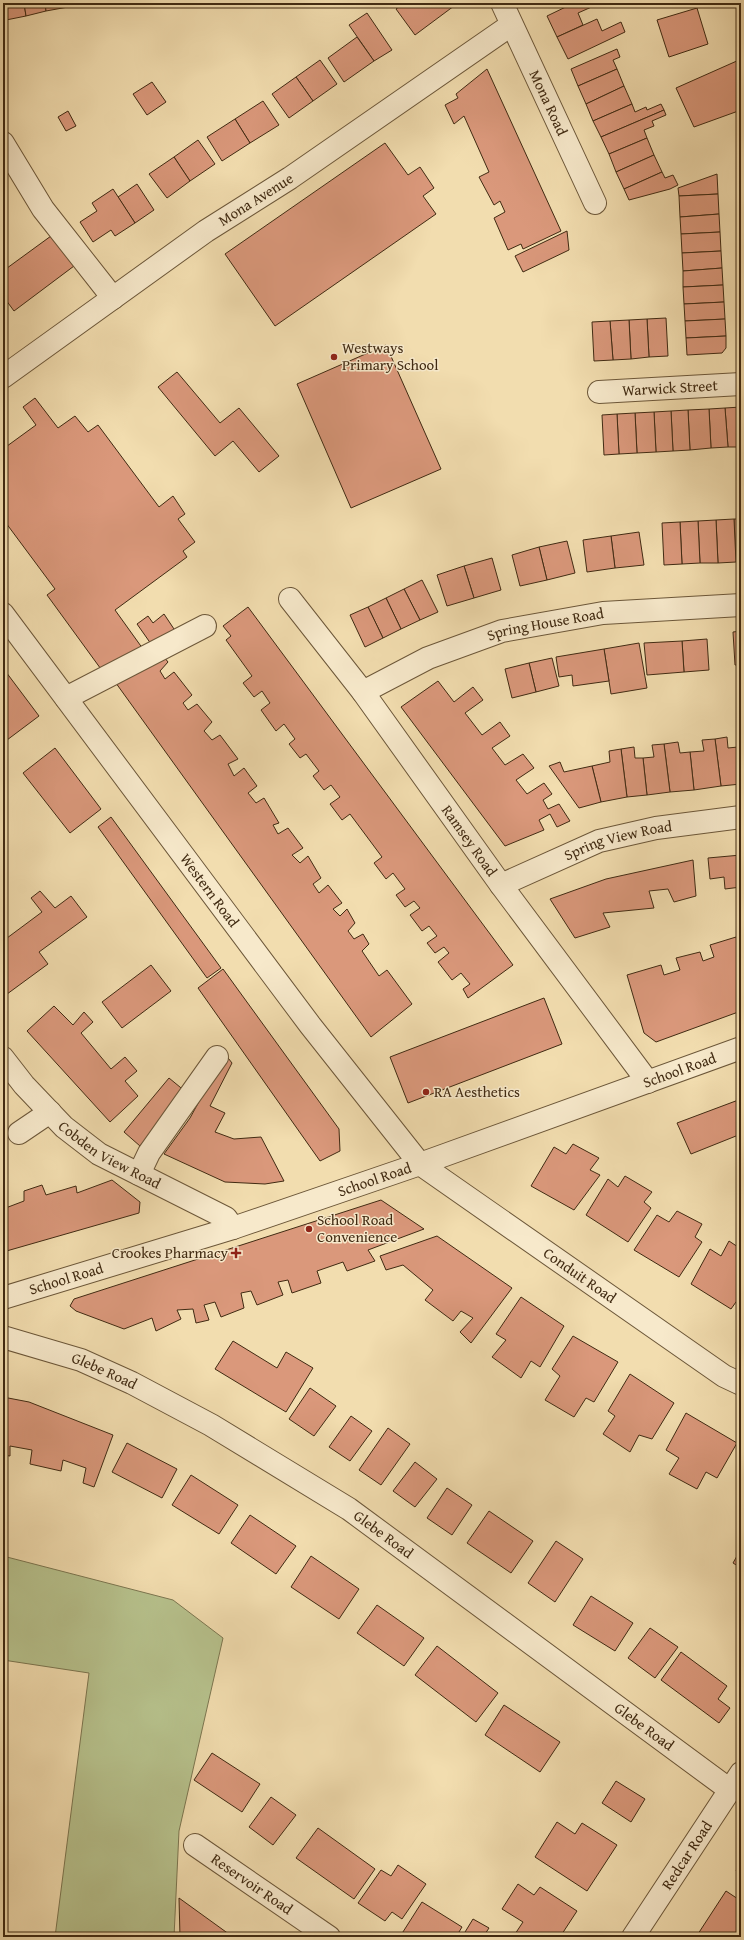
<svg xmlns="http://www.w3.org/2000/svg" width="744" height="1940" viewBox="0 0 744 1940" font-family="'Gentium Book Plus',serif">
	<style>
		.green { fill: #b7c28d; stroke: #7c7650 }
		.building { fill: #da987b; stroke: #402a12 }
		.lines { fill: none; stroke-linecap: round; stroke-linejoin: round }
		.minor-casing { stroke: #6c5739; stroke-width: 24 }
		.minor { stroke: #f7e9cb; stroke-width: 22 }
		.poi-dot { fill: #8f2418; stroke: #f7e9cb; stroke-width: 1.5 }
		.labels { text-anchor: middle; stroke-width: 3; stroke-linejoin: round; paint-order: stroke }
		.street-label { font-size: 15px; fill: #402a12; stroke: #f7e9cb }
		.poi-label { font-size: 15px; fill: #402a12; stroke: #f7e9cb; text-anchor: start }
	</style>
	<rect width="100%" height="100%" fill="#f2ddaf"/>
	<filter id="stains"><feTurbulence type="fractalNoise" baseFrequency=".005" numOctaves="4"/><feColorMatrix values="0 0 0 0 .2 0 0 0 0 .09 0 0 0 0 .02 0 0 0 .5 -.17"/></filter>
	<radialGradient id="worn" r=".72"><stop offset=".6" stop-color="#630" stop-opacity="0"/><stop offset="1" stop-color="#630" stop-opacity=".3"/></radialGradient>
	<polygon class="green" points="3,1556 173,1600 223,1638 179,1831 174,1937 55,1937 89,1673 3,1660"/>
	<g class="building">
		<polygon points="3,3 24,3 26,16 6,20"/>
		<polygon points="24,3 45,3 46,11 26,16"/>
		<polygon points="45,3 67,3 68,7 46,11"/>
		<polygon points="67,3 89,3 68,7"/>
		<polygon points="404,3 458,3 415,35 396,9"/>
		<polygon points="574,3 595,3 596,5 578,13 583,25 557,37 547,16"/>
		<polygon points="697,8 708,44 669,57 657,20"/>
		<polygon points="367,13 392,50 374,61 349,25"/>
		<polygon points="597,19 602,31 621,22 625,32 568,59 557,37"/>
		<polygon points="357,37 374,61 344,82 328,58"/>
		<polygon points="617,49 620,57 613,60 617,69 578,86 571,69"/>
		<polygon points="320,60 337,84 313,101 296,77"/>
		<polygon points="739,60 741,63 741,110 694,127 676,88"/>
		<polygon points="487,69 561,231 523,249 521,244 508,250 494,218 505,212 500,201 494,205 479,177 489,172 464,116 454,124 445,105 458,98 456,94"/>
		<polygon points="617,69 624,86 586,104 578,86"/>
		<polygon points="296,77 313,101 289,118 272,94"/>
		<polygon points="152,82 166,102 147,115 133,94"/>
		<polygon points="624,86 632,104 593,121 586,104"/>
		<polygon points="263,101 279,125 250,143 235,119"/>
		<polygon points="632,104 635,112 646,107 647,110 661,104 664,110 601,137 593,121"/>
		<polygon points="664,110 666,115 652,121 654,126 644,130 647,138 609,154 601,137"/>
		<polygon points="68,111 76,126 66,131 58,117"/>
		<polygon points="235,119 250,143 222,161 207,137"/>
		<polygon points="647,138 654,155 616,172 609,154"/>
		<polygon points="198,140 215,164 190,181 174,157"/>
		<polygon points="385,143 408,175 420,167 434,188 423,196 436,214 275,326 225,254"/>
		<polygon points="654,155 662,172 624,189 616,172"/>
		<polygon points="174,157 190,181 167,198 149,174"/>
		<polygon points="662,172 665,178 673,175 678,185 670,189 629,200 624,189"/>
		<polygon points="717,174 718,194 679,196 678,188"/>
		<polygon points="137,184 154,210 135,223 118,197"/>
		<polygon points="113,189 135,223 115,236 111,230 93,242 80,222 97,211 92,203"/>
		<polygon points="718,194 719,214 680,217 679,196"/>
		<polygon points="719,214 720,232 681,234 680,217"/>
		<polygon points="567,231 569,250 523,272 515,256"/>
		<polygon points="720,232 721,251 682,253 681,234"/>
		<polygon points="51,236 74,266 14,311 3,296 3,271"/>
		<polygon points="721,251 722,268 683,271 682,253"/>
		<polygon points="722,268 723,285 683,287 683,271"/>
		<polygon points="723,285 724,302 684,304 683,287"/>
		<polygon points="724,302 725,319 685,321 684,304"/>
		<polygon points="666,318 668,356 649,357 647,319"/>
		<polygon points="647,319 649,357 631,359 629,320"/>
		<polygon points="725,319 726,336 686,338 685,321"/>
		<polygon points="629,320 631,359 613,360 610,321"/>
		<polygon points="610,321 613,360 594,361 592,322"/>
		<polygon points="726,336 726,348 722,353 687,355 686,338"/>
		<polygon points="386,345 441,469 351,508 297,384"/>
		<polygon points="177,372 220,423 239,408 279,456 259,472 233,441 215,456 158,387"/>
		<polygon points="35,398 58,428 75,416 88,432 98,425 159,507 173,496 185,514 178,519 195,542 183,551 187,557 115,610 143,649 106,676 47,595 55,589 3,519 3,449 36,425 23,407"/>
		<polygon points="741,407 741,447 728,447 725,408"/>
		<polygon points="725,408 728,447 711,448 709,409"/>
		<polygon points="709,409 711,448 690,450 688,410"/>
		<polygon points="688,410 690,450 673,451 671,411"/>
		<polygon points="671,411 673,451 656,452 654,412"/>
		<polygon points="654,412 656,452 637,453 635,413"/>
		<polygon points="635,413 637,453 619,454 617,414"/>
		<polygon points="617,414 619,454 604,455 602,415"/>
		<polygon points="734,519 741,519 741,561 736,562"/>
		<polygon points="734,519 736,562 718,563 716,520"/>
		<polygon points="716,520 718,563 700,563 698,521"/>
		<polygon points="698,521 700,563 682,564 680,522"/>
		<polygon points="680,522 682,564 664,565 662,523"/>
		<polygon points="639,532 644,565 615,568 611,536"/>
		<polygon points="611,536 615,568 587,572 583,540"/>
		<polygon points="567,541 575,573 547,580 539,547"/>
		<polygon points="539,547 547,580 520,586 512,555"/>
		<polygon points="492,558 501,590 474,598 464,566"/>
		<polygon points="464,566 474,598 447,606 437,575"/>
		<polygon points="422,580 438,612 420,620 404,589"/>
		<polygon points="404,589 420,620 401,629 386,598"/>
		<polygon points="386,598 401,629 383,638 368,607"/>
		<polygon points="248,607 513,965 468,998 463,989 470,984 461,973 452,980 438,962 449,953 444,947 435,953 427,943 437,936 429,926 422,931 410,915 420,908 414,901 405,907 396,895 405,889 393,873 386,879 374,863 382,857 350,814 342,820 330,804 340,797 331,785 324,790 313,776 319,771 306,754 300,758 289,744 295,739 284,724 276,731 261,710 270,703 262,691 254,697 243,683 252,676 226,640 231,636 223,626"/>
		<polygon points="368,607 383,638 365,647 350,615"/>
		<polygon points="164,614 178,635 156,651 137,624 148,616 153,623"/>
		<polygon points="741,631 741,665 735,665 733,632"/>
		<polygon points="707,639 709,670 684,672 682,641"/>
		<polygon points="682,641 684,672 647,675 644,643"/>
		<polygon points="639,643 647,688 611,694 604,649"/>
		<polygon points="604,649 609,681 573,686 572,675 559,677 556,657"/>
		<polygon points="160,652 168,662 160,671 165,679 174,672 192,695 183,703 188,710 197,704 212,722 204,731 212,740 220,735 238,759 228,764 234,776 244,768 257,786 248,793 256,803 264,798 279,823 273,825 278,834 288,828 303,848 292,855 300,863 308,856 321,878 313,884 319,893 328,885 342,903 333,909 340,916 347,909 355,923 348,931 354,939 363,934 369,944 362,951 379,976 387,970 412,1004 371,1037 113,679"/>
		<polygon points="552,658 559,686 536,692 529,663"/>
		<polygon points="529,663 536,692 512,698 505,669"/>
		<polygon points="3,668 39,716 7,740 3,734"/>
		<polygon points="438,681 454,702 473,687 483,700 465,713 482,735 500,722 510,736 492,748 505,765 523,754 534,768 516,780 527,794 544,783 552,794 543,800 548,809 559,804 570,821 557,827 550,814 539,820 544,830 505,846 401,707"/>
		<polygon points="727,737 728,748 738,747 741,784 721,786 715,739"/>
		<polygon points="715,739 721,786 694,790 690,752 704,751 702,740"/>
		<polygon points="678,742 680,753 690,752 694,790 670,792 664,744"/>
		<polygon points="664,744 670,792 647,795 643,758 654,757 652,745"/>
		<polygon points="741,746 741,771 738,747"/>
		<polygon points="634,747 635,758 643,758 647,795 627,797 621,749"/>
		<polygon points="55,748 101,809 70,833 23,773"/>
		<polygon points="621,749 627,797 601,802 592,766 610,762 609,751"/>
		<polygon points="560,762 564,772 592,766 601,802 579,808 549,766"/>
		<polygon points="111,817 221,968 207,978 98,827"/>
		<polygon points="741,855 741,887 725,889 724,877 710,879 708,858"/>
		<polygon points="693,860 696,896 674,902 668,889 649,891 654,908 603,913 610,927 575,938 550,899 606,879"/>
		<polygon points="40,891 55,908 71,896 87,917 39,952 48,964 3,997 3,941 42,912 31,898"/>
		<polygon points="736,937 739,947 741,947 741,1011 656,1042 644,1033 627,975 661,965 664,975 680,970 676,958 700,952 703,961 714,957 710,945"/>
		<polygon points="151,965 171,991 122,1028 102,1002"/>
		<polygon points="223,969 339,1129 340,1151 320,1161 198,988"/>
		<polygon points="544,998 562,1044 408,1103 390,1057"/>
		<polygon points="54,1006 73,1025 84,1012 93,1022 81,1033 111,1069 125,1057 137,1071 125,1081 138,1096 110,1122 27,1031"/>
		<polygon points="225,1054 232,1063 210,1106 225,1113 215,1132 234,1139 261,1137 284,1181 265,1184 225,1182 164,1154 190,1118"/>
		<polygon points="169,1078 186,1092 140,1146 124,1132"/>
		<polygon points="741,1099 741,1134 691,1154 677,1123"/>
		<polygon points="573,1144 599,1158 590,1170 600,1175 574,1210 531,1186 554,1147 566,1154"/>
		<polygon points="625,1176 652,1192 644,1202 651,1208 628,1242 586,1215 608,1179 618,1187"/>
		<polygon points="112,1180 140,1202 139,1213 3,1252 3,1209 24,1201 24,1191 42,1185 46,1195 76,1186 77,1193"/>
		<polygon points="381,1200 424,1229 368,1250 375,1261 347,1271 343,1262 317,1271 321,1283 292,1293 288,1280 278,1282 283,1295 257,1305 251,1291 241,1293 244,1308 221,1317 215,1302 204,1305 209,1320 196,1323 193,1309 177,1310 181,1319 156,1331 152,1318 124,1329 76,1311 70,1306 74,1299"/>
		<polygon points="677,1211 702,1224 695,1237 702,1242 679,1277 634,1250 657,1215 669,1222"/>
		<polygon points="437,1236 512,1288 471,1343 460,1332 473,1318 461,1311 453,1321 425,1300 433,1290 403,1265 386,1270 380,1256"/>
		<polygon points="729,1241 741,1249 741,1295 731,1309 691,1284 710,1249 721,1256"/>
		<polygon points="521,1297 564,1326 540,1367 531,1361 521,1378 492,1357 506,1340 496,1334"/>
		<polygon points="573,1336 618,1362 594,1402 586,1398 574,1417 545,1400 560,1376 552,1369"/>
		<polygon points="233,1341 277,1368 286,1352 313,1368 286,1412 215,1369"/>
		<polygon points="630,1374 674,1403 652,1439 639,1435 630,1452 603,1434 615,1416 608,1411"/>
		<polygon points="310,1388 336,1406 314,1436 289,1419"/>
		<polygon points="3,1397 29,1402 113,1435 94,1487 83,1483 86,1468 63,1460 61,1471 30,1464 32,1450 10,1446 10,1456 3,1455"/>
		<polygon points="686,1413 737,1443 717,1478 706,1472 697,1489 669,1474 679,1458 666,1450"/>
		<polygon points="351,1416 372,1431 350,1461 329,1447"/>
		<polygon points="388,1428 410,1444 381,1485 359,1470"/>
		<polygon points="127,1443 177,1469 162,1498 112,1472"/>
		<polygon points="415,1462 437,1479 415,1507 393,1491"/>
		<polygon points="191,1475 238,1505 219,1534 172,1505"/>
		<polygon points="447,1488 472,1505 452,1535 427,1518"/>
		<polygon points="489,1511 533,1541 511,1573 467,1543"/>
		<polygon points="250,1515 296,1546 276,1574 231,1543"/>
		<polygon points="556,1541 583,1559 555,1602 528,1583"/>
		<polygon points="741,1549 741,1568 733,1563"/>
		<polygon points="311,1556 359,1589 339,1619 291,1587"/>
		<polygon points="591,1596 633,1623 615,1651 573,1625"/>
		<polygon points="377,1605 424,1638 404,1666 357,1633"/>
		<polygon points="650,1628 678,1647 655,1678 628,1658"/>
		<polygon points="437,1646 498,1693 476,1722 415,1675"/>
		<polygon points="681,1652 727,1686 718,1699 730,1708 719,1723 661,1680"/>
		<polygon points="504,1705 560,1742 540,1772 485,1735"/>
		<polygon points="212,1753 260,1784 242,1812 194,1780"/>
		<polygon points="616,1781 645,1799 631,1822 602,1803"/>
		<polygon points="271,1797 296,1815 273,1845 249,1827"/>
		<polygon points="557,1822 575,1834 582,1823 617,1845 587,1891 535,1857"/>
		<polygon points="318,1828 375,1869 354,1899 296,1858"/>
		<polygon points="741,1863 741,1874 736,1871"/>
		<polygon points="398,1865 426,1884 402,1919 392,1912 385,1921 358,1903 381,1870 391,1876"/>
		<polygon points="518,1884 534,1895 540,1887 577,1911 560,1937 520,1937 515,1934 523,1922 502,1909"/>
		<polygon points="726,1891 741,1901 741,1934 739,1937 696,1937"/>
		<polygon points="179,1898 233,1937 180,1937"/>
		<polygon points="422,1902 462,1927 456,1937 405,1937 401,1935"/>
		<polygon points="473,1919 489,1928 483,1937 462,1937"/>
	</g>
	<g class="lines">
		<defs>
			<g id="minor">
				<path id="s1" d="M502 3 595 203"/>
				<polyline points="3,143 43,209 113,298"/>
				<path id="s2" d="M3 377 206 231 290 178 511 25"/>
				<path id="s3" d="M599 392 741 384"/>
				<path id="s4" d="M290 599 363 692 501 885 648 1082"/>
				<path id="s5" d="M3 614 310 1025 420 1164 724 1376 741 1384"/>
				<path id="s6" d="M363 692 428 658 502 631 603 613 741 605"/>
				<polyline points="66,698 205,626"/>
				<path id="s7" d="M501 885 599 841 656 828 741 817"/>
				<path id="s8" d="M3 1058 24 1085 64 1127 99 1154 226 1218 233 1228"/>
				<polyline points="19,1133 50,1112"/>
				<polyline points="139,1174 149,1153 217,1057"/>
				<path id="s9" d="M3 1298 233 1228 420 1164 741 1048"/>
				<path id="s10" d="M3 1337 81 1360 132 1383 211 1425 349 1509 730 1790"/>
				<path id="s11" d="M195 1845 329 1937"/>
				<path id="s12" d="M633 1937 741 1773"/>
			</g>
		</defs>
		<use href="#minor" class="minor-casing"/>
		<use href="#minor" class="minor"/>
	</g>
	<g class="poi-dot">
		<circle cx="334" cy="357" r="4"/>
		<circle cx="426" cy="1092" r="4"/>
		<circle cx="309" cy="1229" r="4"/>
		<path d="M234 1247h4v4h4v4h-4v4h-4v-4h-4v-4h4z"/>
	</g>
	<g class="labels">
		<g class="street-label">
			<text dy="5" stroke="none"><textPath href="#s1" startOffset="110">Mona Road</textPath></text>
			<text dy="5" stroke="none"><textPath href="#s2" startOffset="309">Mona Avenue</textPath></text>
			<text dy="5" stroke="none"><textPath href="#s3" startOffset="71">Warwick Street</textPath></text>
			<text dy="5" stroke="none"><textPath href="#s6" startOffset="196">Spring House Road</textPath></text>
			<text dy="5" stroke="none"><textPath href="#s4" startOffset="301">Ramsey Road</textPath></text>
			<text dy="5" stroke="none"><textPath href="#s7" startOffset="126">Spring View Road</textPath></text>
			<text dy="5" stroke="none"><textPath href="#s5" startOffset="345">Western Road</textPath></text>
			<text dy="5" stroke="none"><textPath href="#s9" startOffset="714">School Road</textPath></text>
			<text dy="5" stroke="none"><textPath href="#s8" startOffset="146">Cobden View Road</textPath></text>
			<text dy="5" stroke="none"><textPath href="#s9" startOffset="390">School Road</textPath></text>
			<text dy="5" stroke="none"><textPath href="#s5" startOffset="885">Conduit Road</textPath></text>
			<text dy="5" stroke="none"><textPath href="#s9" startOffset="66">School Road</textPath></text>
			<text dy="5" stroke="none"><textPath href="#s10" startOffset="107">Glebe Road</textPath></text>
			<text dy="5" stroke="none"><textPath href="#s10" startOffset="431">Glebe Road</textPath></text>
			<text dy="5" stroke="none"><textPath href="#s10" startOffset="755">Glebe Road</textPath></text>
			<text dy="5" stroke="none"><textPath href="#s12" startOffset="98">Redcar Road</textPath></text>
			<text dy="5" stroke="none"><textPath href="#s11" startOffset="69">Reservoir Road</textPath></text>
		</g>
		<g class="poi-label">
			<text x="342" y="353">Westways<tspan x="342" dy="17">Primary School</tspan></text>
			<text x="434" y="1097">RA Aesthetics</text>
			<text x="317" y="1225">School Road<tspan x="317" dy="17">Convenience</tspan></text>
			<text x="228" y="1258" text-anchor="end">Crookes Pharmacy</text>
		</g>
	</g>
	<rect width="744" height="1940" fill="none" stroke="#f2ddaf" stroke-width="16"/>
	<rect x="4" y="4" width="736" height="1932" fill="none" stroke="#402a12" stroke-width="2"/>
	<rect x="8" y="8" width="728" height="1924" fill="none" stroke="#402a12"/>
	<rect width="100%" height="100%" filter="url(#stains)"/>
	<rect width="100%" height="100%" fill="url(#worn)"/>
</svg>
